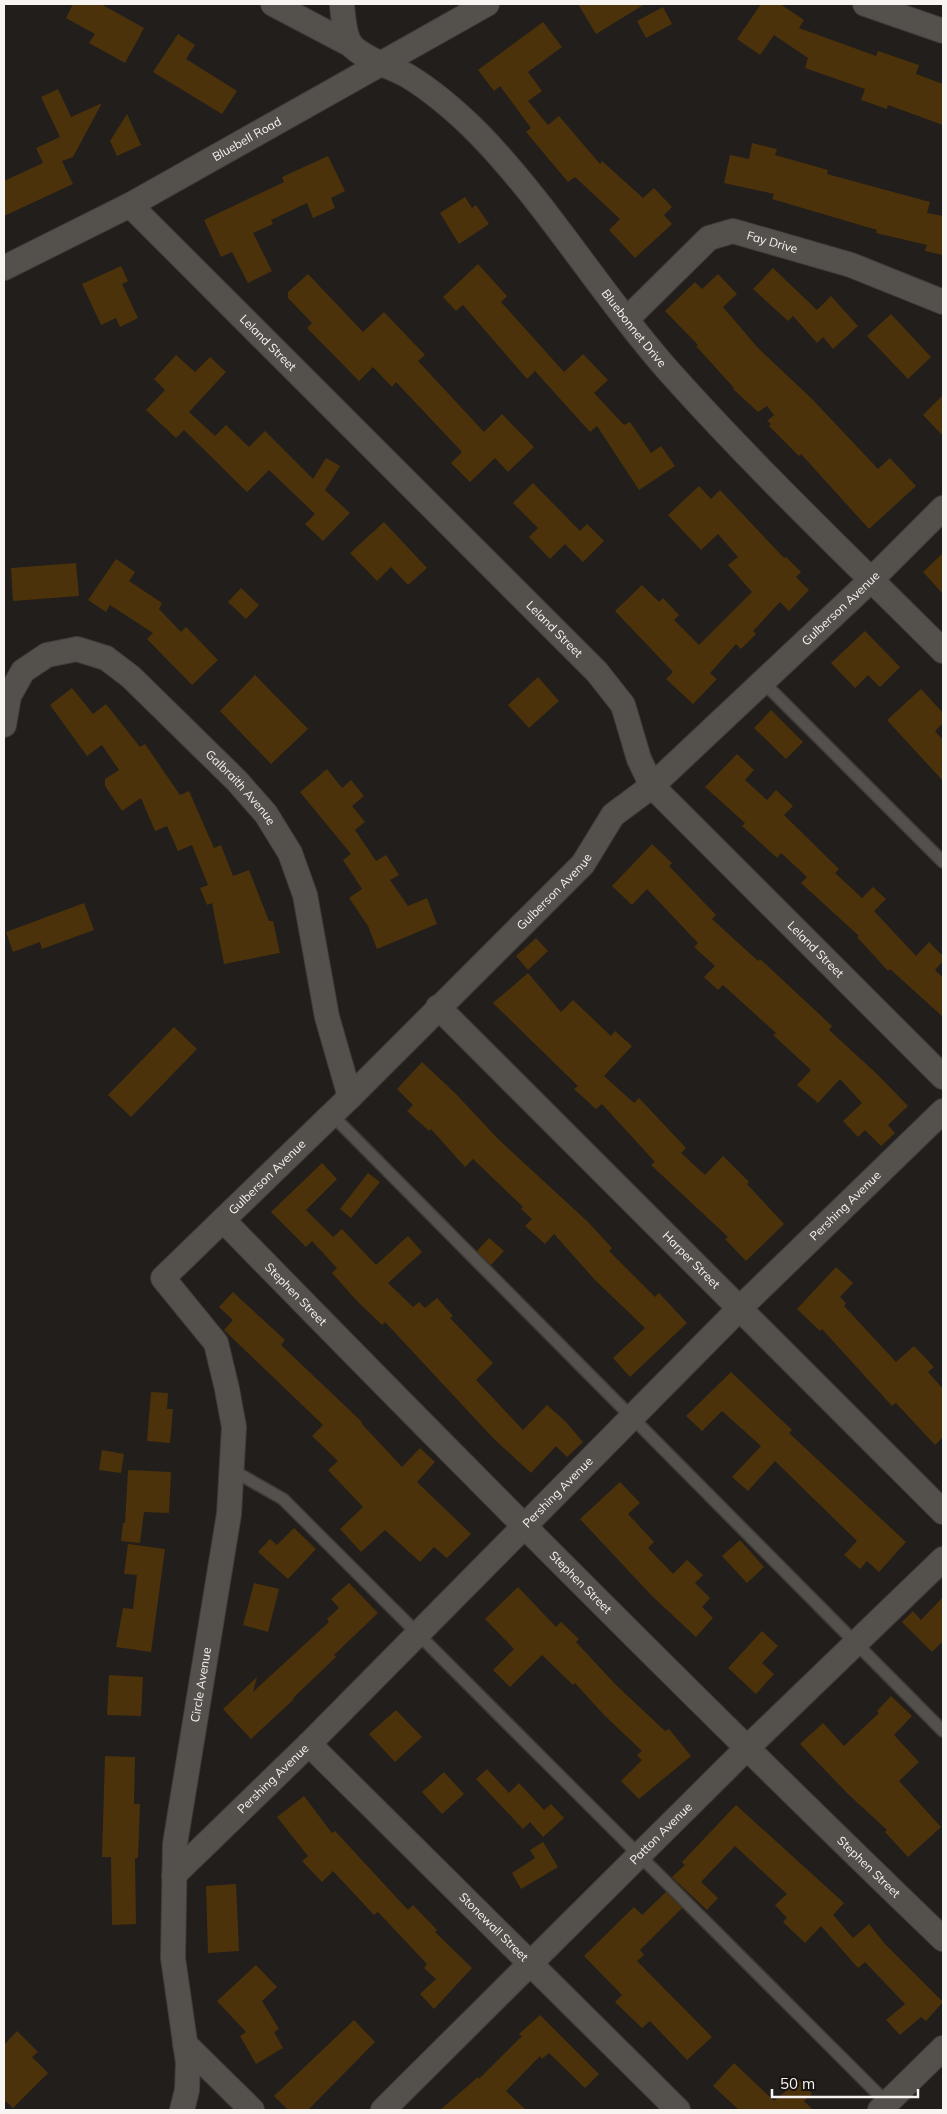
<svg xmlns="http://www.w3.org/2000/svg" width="947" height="2114" viewBox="0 0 947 2114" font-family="Mulish,sans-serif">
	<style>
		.building { fill: #4c320b }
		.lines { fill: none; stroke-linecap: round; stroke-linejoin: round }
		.lane-casing { stroke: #3f3c3a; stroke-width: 14 }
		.street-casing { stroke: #3f3c3a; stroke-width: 26 }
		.lane { stroke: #54504c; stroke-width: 11 }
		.street { stroke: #54504c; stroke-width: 24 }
		.labels { text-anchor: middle; stroke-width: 4; stroke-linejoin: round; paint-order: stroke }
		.street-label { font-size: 12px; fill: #f7f4f2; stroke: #181512 }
	</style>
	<rect width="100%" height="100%" fill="#211e1b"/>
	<g class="building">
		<polygon points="73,4 101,4 144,28 125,63 89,43 95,34 66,18"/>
		<polygon points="578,4 645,4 596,34"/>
		<polygon points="761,4 780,4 804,20 799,28 876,56 878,51 919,65 916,74 943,84 943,125 888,105 887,109 861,100 865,89 805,68 808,58 774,35 760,55 737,39"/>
		<polygon points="663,7 672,24 646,38 637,21"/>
		<polygon points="543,22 562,47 528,72 542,91 528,101 548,125 559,116 600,164 602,161 643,198 654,188 672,207 664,215 672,224 635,258 609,230 620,219 575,177 568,182 526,132 531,128 500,86 494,91 478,70"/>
		<polygon points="178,34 195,45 186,59 237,91 222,114 153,72"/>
		<polygon points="58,89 71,117 102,103 73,157 62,161 73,184 4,216 4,181 43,163 36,148 60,137 41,97"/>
		<polygon points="127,114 141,145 117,156 110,141"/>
		<polygon points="752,143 777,149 775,155 828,170 827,174 930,202 927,213 943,216 943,255 925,251 927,245 876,233 877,230 772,199 774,194 724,183 730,155 749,159"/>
		<polygon points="328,156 345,191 331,198 335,208 313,218 307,203 271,220 273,224 253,233 272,271 248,283 232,252 221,257 204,220 284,182 282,177"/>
		<polygon points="465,197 472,208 476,205 489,224 459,244 440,213"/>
		<polygon points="478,264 507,296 501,302 564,372 583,354 608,380 594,393 624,425 630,422 651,453 661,446 675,466 639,490 597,426 590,432 535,371 527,379 463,305 456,311 443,297"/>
		<polygon points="121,266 128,281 122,284 138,318 120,327 116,318 101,325 82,284"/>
		<polygon points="773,268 817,310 831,296 858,326 833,349 823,337 817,343 793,316 788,321 753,289"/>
		<polygon points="308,274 363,332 384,312 425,355 418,361 484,432 502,414 534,447 508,472 495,458 470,482 451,463 462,452 396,382 392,387 373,367 359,381 307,328 312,323 288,298 288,292"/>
		<polygon points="718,274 737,294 723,307 758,348 813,400 878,469 890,458 916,486 869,529 801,454 799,456 769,426 771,424 767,421 774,415 767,406 758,412 733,389 734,388 696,346 698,345 665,311 695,282 702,289"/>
		<polygon points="891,314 931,357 908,379 867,336"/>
		<polygon points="176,355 195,372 210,357 226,372 189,412 215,436 226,425 249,447 265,431 313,479 326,458 340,466 325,490 350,513 323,541 305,524 315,514 269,470 247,492 184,430 176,438 146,410 165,390 154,379"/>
		<polygon points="943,395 943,436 923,415"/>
		<polygon points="533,483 580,531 587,524 604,541 583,562 565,544 550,559 529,537 538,528 513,503"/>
		<polygon points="699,486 711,499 720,490 784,558 786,557 801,572 796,577 809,590 789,611 780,602 753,631 756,634 741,649 736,644 710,673 717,679 693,704 666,679 673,672 615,611 642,585 659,602 663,598 679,615 674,620 699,645 752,592 728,565 738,557 718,534 701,550 668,515"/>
		<polygon points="384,522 427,568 408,585 391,567 377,581 350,553"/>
		<polygon points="943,553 943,594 923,572"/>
		<polygon points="116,559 135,572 129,581 162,603 159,609 181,632 186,627 218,660 192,685 147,639 153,633 110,605 106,612 88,600"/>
		<polygon points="76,563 79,596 13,601 11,568"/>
		<polygon points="241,588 259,605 246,619 228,602"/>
		<polygon points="865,631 900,667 880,687 868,675 855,688 831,663"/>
		<polygon points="255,675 308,729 271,764 220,711"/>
		<polygon points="538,677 559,701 529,728 508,705"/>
		<polygon points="72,688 93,714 106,704 140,747 145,744 180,795 189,791 214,848 221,845 233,876 249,870 269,921 273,921 280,953 224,964 212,903 207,905 200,888 208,885 192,845 178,851 167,826 155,831 141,798 122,811 105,786 105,779 119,770 102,745 87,756 50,705"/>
		<polygon points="921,689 943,713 943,723 935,731 943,740 943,781 887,720"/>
		<polygon points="771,710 803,742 786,759 754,728"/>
		<polygon points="737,754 754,770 745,780 767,800 776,790 793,806 784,815 839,869 835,873 862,898 873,887 886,899 874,911 916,956 929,942 943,956 943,961 935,970 943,978 943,1017 890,969 888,971 857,937 859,936 801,883 807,877 781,853 777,858 742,826 745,823 705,787"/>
		<polygon points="327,769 342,788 351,780 364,796 352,806 365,822 355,830 376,861 386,855 399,875 390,880 408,906 427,898 437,924 377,949 368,926 349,898 362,889 343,860 351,854 300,792"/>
		<polygon points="652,844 672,863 669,866 716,915 712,919 758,961 760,959 832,1026 829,1030 877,1074 908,1106 888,1125 895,1133 881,1146 865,1130 858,1137 843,1121 862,1103 840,1079 818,1103 797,1085 811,1070 773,1035 776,1033 723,985 718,990 704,977 715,966 694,947 698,943 647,889 632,905 612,886"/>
		<polygon points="84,903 94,930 42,949 40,942 13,952 6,932"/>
		<polygon points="536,938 548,951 528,970 516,956"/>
		<polygon points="528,973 561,1012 573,1000 611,1036 615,1031 632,1046 604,1076 634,1103 639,1098 686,1148 681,1153 705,1175 723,1156 749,1182 747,1184 784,1224 746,1261 725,1239 728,1237 651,1165 655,1162 602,1104 596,1109 574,1089 578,1086 493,1003"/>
		<polygon points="174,1027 197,1049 131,1117 108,1095"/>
		<polygon points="422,1062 456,1094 497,1138 588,1222 612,1248 609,1251 655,1297 659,1293 687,1323 630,1377 613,1358 645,1328 595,1280 554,1234 545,1244 525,1226 532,1219 521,1209 523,1207 473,1159 465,1167 431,1129 429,1131 407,1111 413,1105 397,1089"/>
		<polygon points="322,1163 337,1179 306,1210 333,1237 342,1229 376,1265 408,1236 422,1252 388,1283 413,1307 419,1302 425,1308 437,1298 453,1316 450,1318 493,1363 476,1380 523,1430 547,1405 566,1422 583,1442 567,1457 556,1446 531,1473 494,1439 385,1322 382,1325 357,1301 332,1273 337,1268 312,1241 306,1247 271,1212"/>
		<polygon points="368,1173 380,1182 351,1218 340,1209"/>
		<polygon points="489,1238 504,1251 491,1265 477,1251"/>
		<polygon points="836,1267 853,1283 840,1297 846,1303 844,1306 896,1362 914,1346 934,1367 928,1372 943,1389 943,1437 935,1445 896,1403 892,1406 822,1329 820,1331 797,1309"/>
		<polygon points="233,1292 285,1340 281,1345 362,1422 361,1423 402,1467 420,1448 435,1462 417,1482 471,1534 447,1558 434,1547 420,1562 385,1530 361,1552 340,1529 363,1507 328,1470 338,1461 312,1436 323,1425 224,1330 233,1320 219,1307"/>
		<polygon points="731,1372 792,1430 789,1433 906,1542 879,1572 867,1561 860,1569 844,1555 857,1541 775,1461 748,1491 732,1477 761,1446 722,1411 702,1431 686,1416"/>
		<polygon points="151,1392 168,1393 167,1409 173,1409 170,1443 147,1441"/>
		<polygon points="102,1450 124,1454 121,1473 99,1470"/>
		<polygon points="128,1470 171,1472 169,1513 144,1512 140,1543 121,1541 123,1523 125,1523"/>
		<polygon points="620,1482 640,1503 628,1514 654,1542 648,1548 673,1574 687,1560 703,1575 695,1583 710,1598 702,1607 713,1618 696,1637 652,1596 580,1519"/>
		<polygon points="294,1528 316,1549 288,1579 258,1552 270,1539 277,1545"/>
		<polygon points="740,1540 764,1567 747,1583 722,1556"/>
		<polygon points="128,1544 165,1549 151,1652 116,1647 123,1608 133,1609 137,1575 124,1574"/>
		<polygon points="254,1583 279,1589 268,1632 243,1625"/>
		<polygon points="349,1583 378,1613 334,1655 336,1657 293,1698 294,1699 251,1739 223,1709 257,1677 253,1692 329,1622 327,1619 339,1608 331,1599"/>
		<polygon points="518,1587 556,1627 561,1622 579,1639 576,1642 616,1685 665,1731 669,1729 691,1756 639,1799 621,1781 642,1760 637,1755 642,1751 604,1715 575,1683 573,1685 542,1655 510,1687 493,1670 514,1649 485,1619"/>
		<polygon points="943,1597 943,1641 932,1652 902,1622 913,1611 921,1620"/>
		<polygon points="762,1631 778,1646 762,1663 774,1674 756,1694 728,1668"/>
		<polygon points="109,1675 143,1677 141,1716 107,1715"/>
		<polygon points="891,1696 912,1716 894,1735 919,1762 899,1781 941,1827 908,1857 885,1832 887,1830 848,1794 800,1744 823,1723 844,1746 879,1713 877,1711"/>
		<polygon points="396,1710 422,1737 395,1762 369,1734"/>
		<polygon points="105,1756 135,1757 134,1804 140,1804 138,1858 135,1858 136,1924 112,1925 111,1857 102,1857"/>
		<polygon points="487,1769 509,1793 519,1783 544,1810 551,1804 564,1818 543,1837 530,1822 523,1829 476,1779"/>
		<polygon points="444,1772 464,1794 442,1814 422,1792"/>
		<polygon points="304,1796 332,1833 335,1831 408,1910 413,1905 437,1930 435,1932 472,1968 434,2009 420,1994 436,1979 424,1968 427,1964 378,1912 374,1915 333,1871 322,1882 302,1861 308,1856 277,1817"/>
		<polygon points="736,1805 844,1903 833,1915 853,1938 869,1924 885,1944 943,2002 926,2021 921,2017 900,2035 886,2020 905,2004 865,1962 858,1968 821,1926 805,1943 783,1922 787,1918 775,1905 787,1894 735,1846 701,1882 718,1898 707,1910 677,1882 672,1877 685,1865 682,1862"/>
		<polygon points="543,1842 558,1867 521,1889 512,1873 535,1858 530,1850"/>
		<polygon points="236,1884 239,1951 208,1953 206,1886"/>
		<polygon points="666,1892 682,1908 640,1950 644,1955 637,1961 712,2037 687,2060 650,2021 642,2028 615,2002 622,1995 584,1956 634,1907 642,1915"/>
		<polygon points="256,1965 277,1987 262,2001 279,2029 274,2032 283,2048 256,2064 240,2036 246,2032 217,2001"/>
		<polygon points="540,2015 599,2074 585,2088 549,2053 542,2059 540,2056 506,2091 526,2110 440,2110 478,2077 479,2079 522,2036 519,2034"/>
		<polygon points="354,2020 375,2042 308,2110 288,2110 274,2096"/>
		<polygon points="17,2031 38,2052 32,2057 48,2073 13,2108 4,2100 4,2045"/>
		<polygon points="734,2063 774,2101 799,2080 812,2094 804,2101 813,2110 739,2110 713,2086"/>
	</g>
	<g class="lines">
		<defs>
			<g id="lane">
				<polyline points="763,682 943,862"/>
				<polyline points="332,1115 943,1731"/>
				<polyline points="232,1470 283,1499 887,2103"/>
			</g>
			<g id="street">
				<polyline points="273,4 351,45"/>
				<path id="s1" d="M342 4C343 16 344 38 353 47 368 61 390 66 408 76 434 92 457 112 478 133 548 205 600 293 666 368 754 467 850 558 943 651"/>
				<polyline points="865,4 943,31"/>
				<path id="s2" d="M130 205 597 672 623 705 639 759 652 786 943 1077"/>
				<path id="s3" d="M4 268 130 205 487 4"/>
				<path id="s4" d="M627 319 709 238 733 231 851 265 943 302"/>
				<path id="s5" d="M4 725 9 696 23 671 47 655 77 649 106 658 131 677 237 781 266 814 290 853 305 895 327 1017 350 1097"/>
				<path id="s6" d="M438 1007 943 1512"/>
				<path id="s7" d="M223 1220C460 1463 699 1704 943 1939"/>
				<path id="s8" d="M309 1744 678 2110"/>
				<path id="s9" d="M174 1875 309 1744 740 1308 943 1111"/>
				<polyline points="185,2044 252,2110"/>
				<path id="s10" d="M182 2110 187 2090 188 2063 173 1958 175 1844 229 1514 234 1427 227 1389 216 1343 163 1278 350 1097 583 864 613 815 652 786 871 580 943 508"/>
				<path id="s11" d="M383 2110 746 1749 943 1559"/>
				<polyline points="880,2110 943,2048"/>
			</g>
		</defs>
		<use href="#lane" class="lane-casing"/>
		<use href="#street" class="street-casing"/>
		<use href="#lane" class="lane"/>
		<use href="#street" class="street"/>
	</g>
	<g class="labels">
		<g class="street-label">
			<text dy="4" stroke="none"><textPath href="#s3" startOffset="275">Bluebell Road</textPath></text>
			<text dy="4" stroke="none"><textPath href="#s4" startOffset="181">Fay Drive</textPath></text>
			<text dy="4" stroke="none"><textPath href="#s1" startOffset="448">Bluebonnet Drive</textPath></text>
			<text dy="4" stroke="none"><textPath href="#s2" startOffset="195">Leland Street</textPath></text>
			<text dy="4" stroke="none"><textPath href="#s10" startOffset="1814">Gulberson Avenue</textPath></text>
			<text dy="4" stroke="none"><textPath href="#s2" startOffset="600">Leland Street</textPath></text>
			<text dy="4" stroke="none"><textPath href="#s5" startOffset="335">Galbraith Avenue</textPath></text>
			<text dy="4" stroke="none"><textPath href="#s10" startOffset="1409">Gulberson Avenue</textPath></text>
			<text dy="4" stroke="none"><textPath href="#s2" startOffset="1020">Leland Street</textPath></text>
			<text dy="4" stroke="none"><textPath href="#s10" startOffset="1004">Gulberson Avenue</textPath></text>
			<text dy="4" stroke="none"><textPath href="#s9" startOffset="948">Pershing Avenue</textPath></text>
			<text dy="4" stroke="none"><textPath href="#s6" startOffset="358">Harper Street</textPath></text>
			<text dy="4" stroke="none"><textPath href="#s7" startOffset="104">Stephen Street</textPath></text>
			<text dy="4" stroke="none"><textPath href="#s9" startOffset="542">Pershing Avenue</textPath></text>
			<text dy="4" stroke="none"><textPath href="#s7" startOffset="509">Stephen Street</textPath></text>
			<text dy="4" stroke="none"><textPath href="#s10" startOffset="429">Circle Avenue</textPath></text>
			<text dy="4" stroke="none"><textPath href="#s9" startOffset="138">Pershing Avenue</textPath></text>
			<text dy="4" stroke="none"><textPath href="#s11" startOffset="392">Patton Avenue</textPath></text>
			<text dy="4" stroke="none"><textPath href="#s7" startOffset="914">Stephen Street</textPath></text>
			<text dy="4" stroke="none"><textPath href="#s8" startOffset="260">Stonewall Street</textPath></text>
		</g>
	</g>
	<rect width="947" height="2114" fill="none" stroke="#f7f4f2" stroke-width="10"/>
	<path d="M772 2089v8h146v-8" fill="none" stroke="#f7f4f2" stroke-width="2.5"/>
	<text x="780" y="2089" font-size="15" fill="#f7f4f2" stroke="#181512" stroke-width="4" paint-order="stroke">50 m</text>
</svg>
